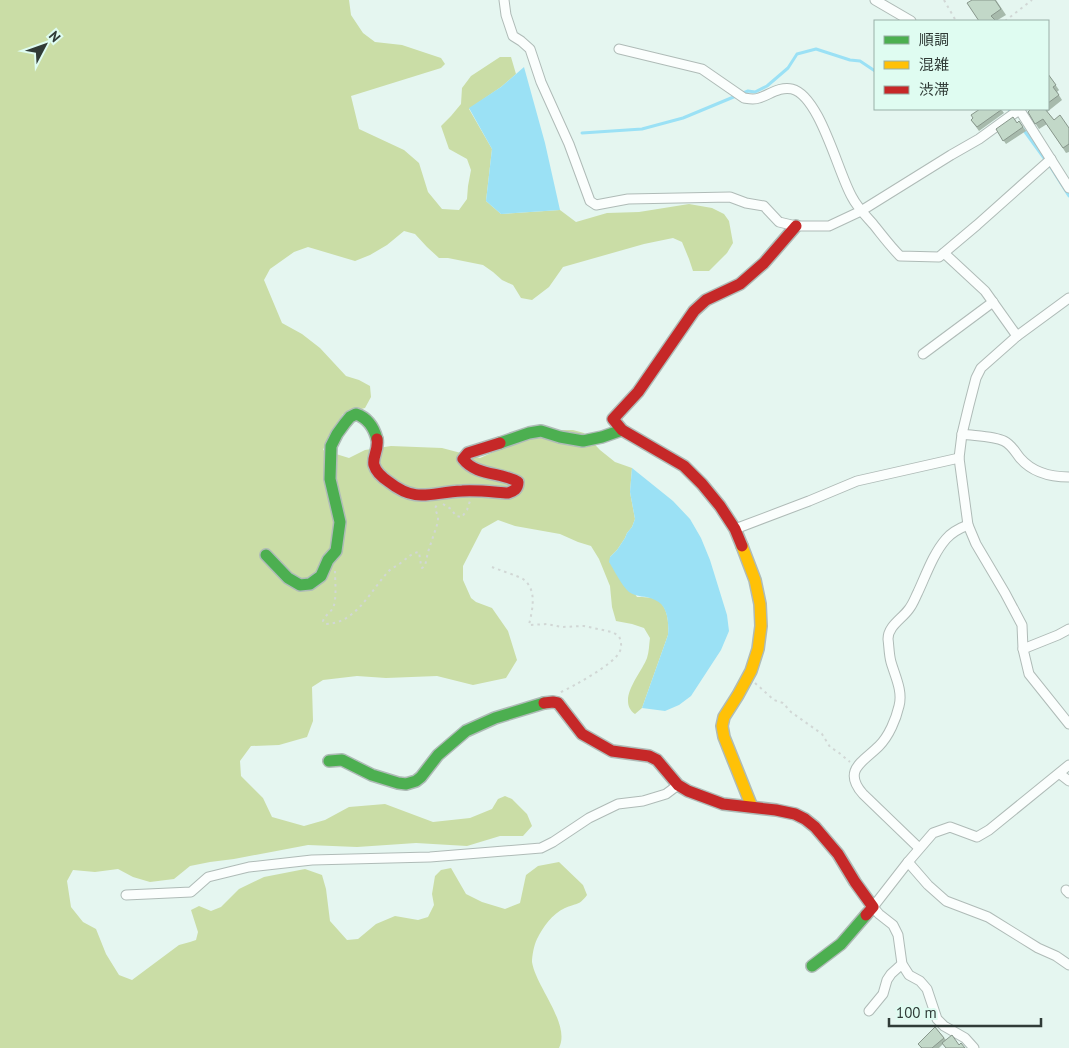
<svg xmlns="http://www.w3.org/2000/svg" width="1069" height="1048" viewBox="0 0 1069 1048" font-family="'PT Sans','Noto Sans JP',sans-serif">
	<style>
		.forest { fill: #cadda6 }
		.water { fill: #9be1f5 }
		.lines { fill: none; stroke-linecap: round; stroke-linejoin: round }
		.stream { stroke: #9be1f5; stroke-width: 3 }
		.street-casing { stroke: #afbbb7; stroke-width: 11 }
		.fast-casing { stroke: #afbbb7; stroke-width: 14 }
		.slow-casing { stroke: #afbbb7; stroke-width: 14 }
		.jam-casing { stroke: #afbbb7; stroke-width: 14 }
		.path { stroke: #d1d7d5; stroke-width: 2; stroke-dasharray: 2.5 4; stroke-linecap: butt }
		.street { stroke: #fbfefd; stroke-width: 9 }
		.fast { stroke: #4caf50; stroke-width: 11 }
		.slow { stroke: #ffc107; stroke-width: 11 }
		.jam { stroke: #c62828; stroke-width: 11 }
		.wall { fill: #a7baac }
		.building { fill: #c2d8c8; stroke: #88978c }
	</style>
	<rect width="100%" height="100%" fill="#e5f6f0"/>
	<path class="forest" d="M0 0H349L351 15 363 33 375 42 402 45 441 58 445 64 441 68 351 96 359 129 404 150 419 163 428 192 442 209 459 210 467 199 468 186 471 170 467 159 449 149 441 126 451 116 461 104 462 88 471 76 500 57H511L516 74 501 87 469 109 492 149 486 201 501 214 560 210 576 222 607 213 639 212 689 204 712 208 724 214 729 221 733 243 727 253 709 271H693L689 259 682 242 673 238 644 244 563 267 549 287 532 300 521 298 513 285 502 280 493 272 483 265 448 258H439L427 247 415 234 404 231 387 245 370 255 355 261 308 247 294 252 270 269 264 280 282 323 302 334 320 348 346 376 359 380 370 386 371 397 365 408 343 414 329 435 323 450 349 458 365 450 391 446 442 448 480 458 498 450 554 430H573L584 433 600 450 615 462 632 468 630 492 635 519 632 527 627 533 625 538 617 550 610 557 637 597C643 597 652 597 658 600 668 608 669 623 668 635L642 708 635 714C616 700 641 674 647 658 649 652 649 645 650 638L644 628 632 624 616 621 612 607 610 586 599 559 591 546 578 542 560 534 515 526 498 520 482 529 463 566V580L471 598 476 602 492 608 508 631 517 660 506 678 473 685 437 676 386 678 357 676 323 680 312 687 313 721 307 737 279 745 251 746 240 761 241 776 263 798 272 817 304 826 325 820 349 807 385 804 433 822 470 818 492 809 498 799 505 796 512 799 527 814 532 826 523 836H500L467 846 416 843 357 847 308 845 234 859 210 862 190 866 174 879 150 882 133 877 118 869 95 872 73 870 67 881 71 907 83 922 96 929 106 954 119 975 132 980 179 945 190 942 196 940 198 932 191 910 199 906 211 911 221 907 239 889 264 877 305 869 322 875 326 889 330 921 347 940 358 939 376 924 395 916 418 920 428 917 434 905 432 894 435 876 441 870 451 868 466 894 482 902 505 909 520 903 526 875 538 866 559 862 583 885 587 895C579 906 576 903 565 908 552 914 543 927 537 939 534 945 532 956 532 962 536 987 571 1024 559 1048H0Z"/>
	<g class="water">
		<polygon points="524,67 545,143 560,210 501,214 486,201 492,149 469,108 501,87"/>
		<path d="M632 468 673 501 690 519 701 538 710 560 727 615 729 631 721 650 691 696 679 705 665 711 642 708 668 635C669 623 668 605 655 600 646 595 637 598 629 592 622 586 614 570 609 562L610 557 617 550 625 538 627 533 632 527 635 519 630 492Z"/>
	</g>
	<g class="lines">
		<g class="stream">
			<polyline points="1009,109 1010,111"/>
			<polyline points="1023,129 1044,158"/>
			<polyline points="582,133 642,129 683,118 748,91 755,92 767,86 788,68 797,54 816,49 850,60 860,61 875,71"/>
			<polyline points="1050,166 1069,196"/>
		</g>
		<defs>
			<g id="street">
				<polyline points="504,0 506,15 513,36 521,41 530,49 541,82 569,144 590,201 596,205 628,199 730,197 746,203 764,206 779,222 796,226 829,226 861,211 951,155 979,139 1019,110"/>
				<polyline points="875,0 911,21"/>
				<path d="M619 49 702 69 744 98C750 99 754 100 759 98 769 95 780 86 792 89 820 96 838 173 852 197 857 207 865 215 873 224 882 235 890 246 900 256L939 257 977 225 1051 159"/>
				<polyline points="1019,109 1069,188"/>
				<polyline points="944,253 985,291 1017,336"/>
				<polyline points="1069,298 1017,336 981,368 976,378 969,405 962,434 959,458 968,525 976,544 1005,593 1022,625 1023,649 1029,674 1069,724"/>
				<polyline points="923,354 993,302"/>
				<path d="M962 434C975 436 994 436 1004 441 1012 445 1015 452 1020 458 1032 472 1051 477 1069 477"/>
				<polyline points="735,529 809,501 857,481 959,458"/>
				<polyline points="1023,649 1058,635 1069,629"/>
				<polyline points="1060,774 1069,781"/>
				<path d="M919 848 863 794C842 770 863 762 879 746 889 736 896 719 899 706 903 691 895 676 891 662 889 655 889 646 888 639 888 626 902 619 909 609 913 604 915 598 918 592 926 575 933 554 946 539 952 532 960 528 968 525"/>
				<polyline points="908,862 928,885 946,901 988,917 1038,948 1056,956 1069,965"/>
				<polyline points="1066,890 1069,893"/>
				<polyline points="126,895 191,892 208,877 249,867 312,860 430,857 541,848 553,842 589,818 618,804 643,801 666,794 678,785"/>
				<polyline points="869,1011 883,994 887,980 891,974 902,964"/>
				<polyline points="974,1048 965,1038 944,1026 937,1019 927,989 920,981 909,975 902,964 898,935 893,925 879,914 873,907 908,862 933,833 950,827 977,837 989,830 1069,765"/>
			</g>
			<g id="fast">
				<polyline points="500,443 529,433 541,431 560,437 583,441 602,437 622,430"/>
				<path d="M266 555 288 578 300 585 310 584 321 576 328 560 336 551 340 522 330 479 331 446 337 434 345 423 350 417 356 414C368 418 374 428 377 439"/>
				<polyline points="329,761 342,760 372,775 398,783 406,784 416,781 421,777 438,755 466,731 495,718 544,703"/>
				<polyline points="812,966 841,944 866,915"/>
			</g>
			<polyline id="slow" points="742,546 755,580 760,604 761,626 758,649 751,671 738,695 724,717 722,726 724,737 752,807"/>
			<g id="jam">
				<path d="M377 439C379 450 372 457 374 465 376 472 383 478 389 482 417 504 431 492 462 491 477 490 493 492 508 493 514 491 518 489 518 482 501 472 476 476 463 459L468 453 500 443"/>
				<polyline points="742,546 735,529 720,506 702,484 684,466 622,430 613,419 638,392 694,311 706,300 740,284 764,263 796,226"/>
				<polyline points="544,703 553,702 558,703 582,734 612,751 649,756 657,760 678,785 688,791 723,804 776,810 795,814 805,819 815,827 838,854 855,882 873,907 866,915"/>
			</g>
		</defs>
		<use href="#street" class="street-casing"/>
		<use href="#fast" class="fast-casing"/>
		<use href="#slow" class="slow-casing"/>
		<use href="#jam" class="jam-casing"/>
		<g class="path">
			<polyline points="944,0 956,21"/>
			<polyline points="1005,21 1032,0"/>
			<polyline points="443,504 451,509 456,516 462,517 467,510 470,501"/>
			<path d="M492 567C499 570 518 576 523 579 538 590 532 611 529 625L547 624 562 627 584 626 612 632 619 636C621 641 622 646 620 651 615 664 572 687 559 693"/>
			<path d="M335 571C335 581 337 599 333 608 330 613 325 615 323 621L325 624C355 624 369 593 387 573 391 568 397 566 402 562 408 557 412 553 419 552L421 565 422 568 425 566 428 552 438 522V517L435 508 437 505"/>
			<polyline points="755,683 774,700 783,703 791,712 822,734 830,747 838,752 850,762"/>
		</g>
		<use href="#street" class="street"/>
		<use href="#fast" class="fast"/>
		<use href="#slow" class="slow"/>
		<use href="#jam" class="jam"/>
	</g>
	<g class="wall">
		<polygon points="996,0 1006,15 996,21 979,21"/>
		<polygon points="1048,74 1059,90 1057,92 1062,100 1047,112 1054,120 1069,128 1069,152 1066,153 1047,124 1039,129 1028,112 1030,110 1029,109 1048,109"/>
		<polygon points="1001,109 1004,113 979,131 971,120"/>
		<polygon points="1019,121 1026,131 1006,144 996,129 1017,123"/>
		<polygon points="935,1027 946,1040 959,1045 965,1048 946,1048 943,1044 939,1048 921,1048 918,1044"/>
	</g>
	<g class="building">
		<polygon points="972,0 995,0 1001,9 991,16 996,21 979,21 967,3"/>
		<polygon points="1048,74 1056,85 1053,87 1059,95 1048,103"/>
		<polygon points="980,109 1001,109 1001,110 977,127 971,120 973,118 971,115"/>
		<polygon points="1029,109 1045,109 1054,120 1060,115 1069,128 1069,144 1063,148 1043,119 1035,124 1028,112 1030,110"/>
		<polygon points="1013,117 1017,123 1019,121 1023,127 1003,141 996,129"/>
		<polygon points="935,1027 944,1038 932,1048 922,1048 918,1044"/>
		<polygon points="952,1035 959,1045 961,1043 965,1048 946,1048 942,1043"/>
	</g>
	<rect x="874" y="20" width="175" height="90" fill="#dffcf1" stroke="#99afa7"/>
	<rect x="884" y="36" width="25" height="8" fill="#4caf50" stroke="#99afa7"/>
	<text x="919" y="45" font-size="15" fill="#303b37">順調</text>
	<rect x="884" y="61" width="25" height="8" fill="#ffc107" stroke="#99afa7"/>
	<text x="919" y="70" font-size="15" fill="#303b37">混雑</text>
	<rect x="884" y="86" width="25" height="8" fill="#c62828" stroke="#99afa7"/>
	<text x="919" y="95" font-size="15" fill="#303b37">渋滞</text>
	<g transform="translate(45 45) rotate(49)" stroke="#dffcf1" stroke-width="4" paint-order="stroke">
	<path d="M0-4L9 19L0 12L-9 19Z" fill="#303b37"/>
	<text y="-8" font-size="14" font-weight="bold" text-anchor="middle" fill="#303b37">N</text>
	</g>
	<path d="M889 1018v8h152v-8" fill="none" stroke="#303b37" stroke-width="2.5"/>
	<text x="896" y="1018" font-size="15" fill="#303b37" stroke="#dffcf1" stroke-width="4" paint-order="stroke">100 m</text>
</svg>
